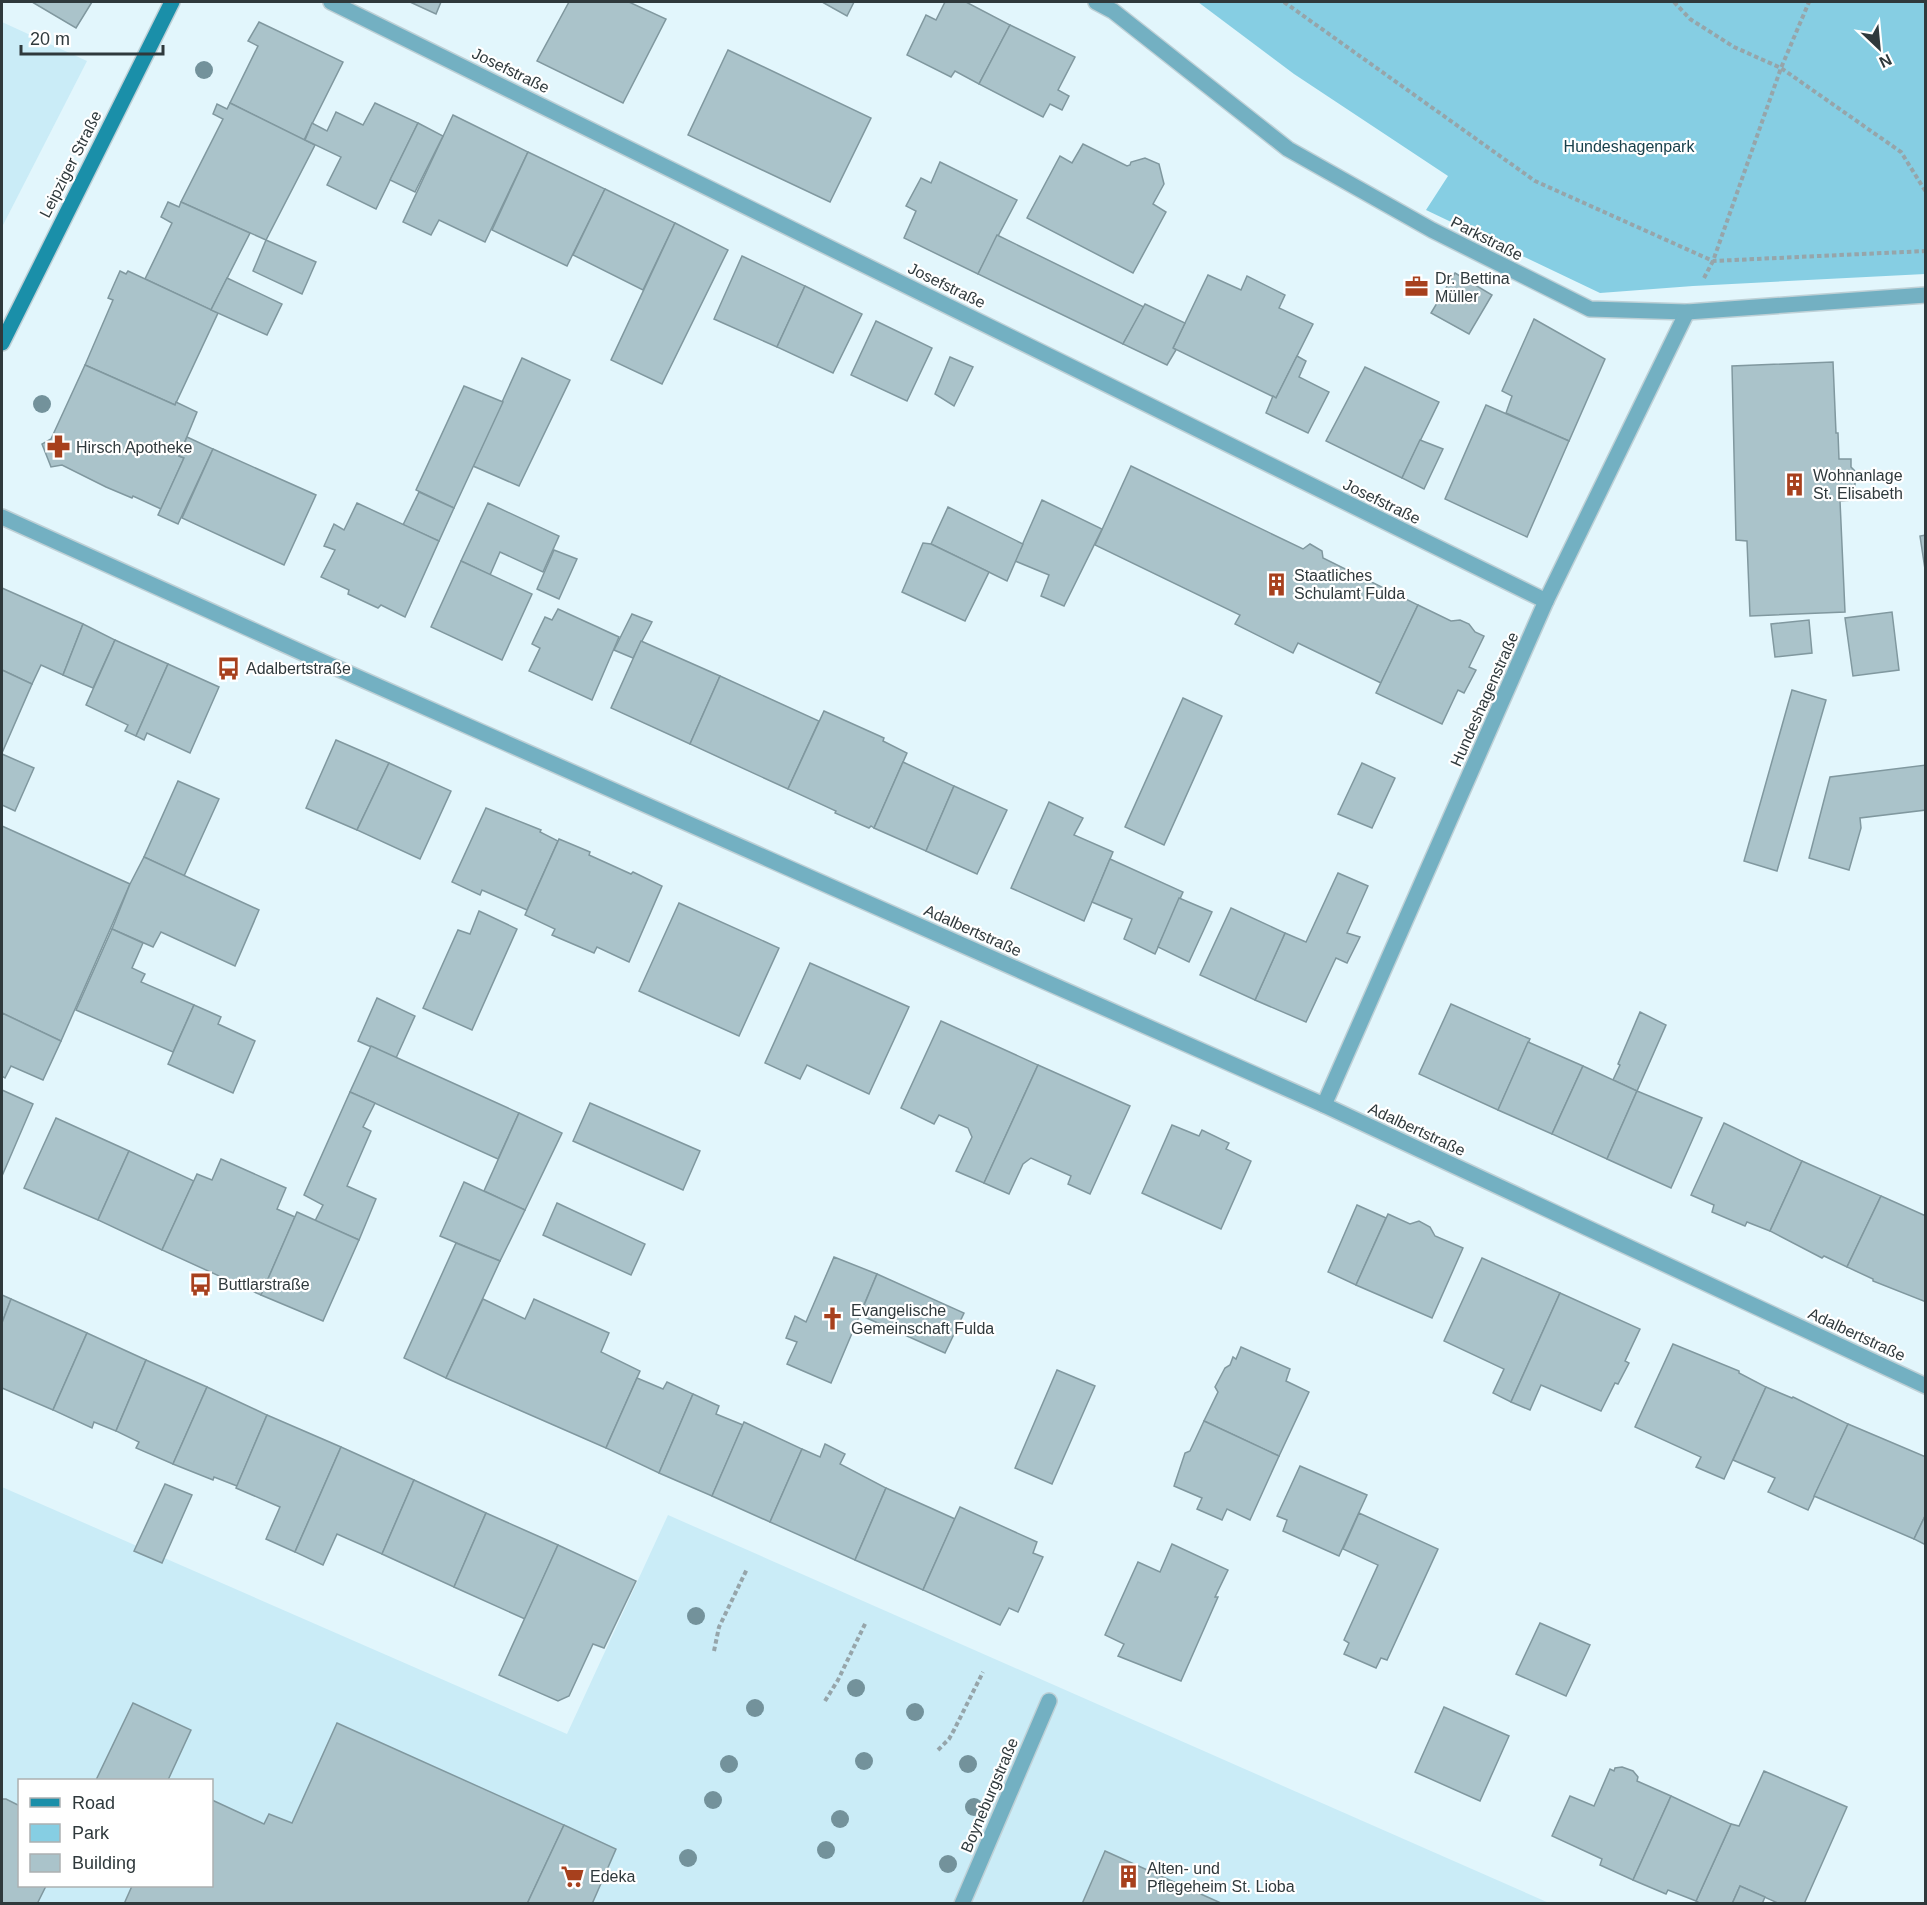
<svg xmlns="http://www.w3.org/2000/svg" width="1927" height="1905" viewBox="0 0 1927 1905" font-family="Helvetica,sans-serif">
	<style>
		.built { fill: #caecf7; fill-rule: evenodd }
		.green { fill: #86cee3 }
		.building { fill: #aac3ca; stroke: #80989f; stroke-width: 1.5 }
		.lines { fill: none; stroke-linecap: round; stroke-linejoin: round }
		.street-casing { stroke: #bed0d6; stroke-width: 18 }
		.secondary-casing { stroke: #bed0d6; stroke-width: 18 }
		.path { stroke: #96a5aa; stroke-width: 4; stroke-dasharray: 4.5 3; stroke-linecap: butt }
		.street { stroke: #73b0c2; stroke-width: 15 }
		.secondary { stroke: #1a8fa9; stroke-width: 15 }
		.tree { fill: #73929b }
		.labels { text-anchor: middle; stroke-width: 4.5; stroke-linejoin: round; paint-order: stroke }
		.street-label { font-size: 16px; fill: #2f393c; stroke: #fff }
		.park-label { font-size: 16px; fill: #18404b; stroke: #fff }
		.poi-label { font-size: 16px; fill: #2f393c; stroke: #fff; text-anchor: start }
	</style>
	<rect width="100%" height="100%" fill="#e2f6fc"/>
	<g class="built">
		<polygon points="2,22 87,61 2,227"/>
		<path d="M2 1487 567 1734 668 1515 1549 1903H2ZM20 1780H212V1886H20Z"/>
	</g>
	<polygon class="green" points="1198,2 1925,2 1925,274 1693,286 1600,293 1426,210 1448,176 1294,74"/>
	<g class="building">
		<polygon points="32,2 92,2 76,28"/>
		<polygon points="410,2 441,2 436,14"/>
		<polygon points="569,2 629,2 666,19 623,103 537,61"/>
		<polygon points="822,2 854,2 847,16"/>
		<polygon points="945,2 966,2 1010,25 979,84 955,71 951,77 907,55 926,15 936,20"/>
		<polygon points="259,22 343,62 304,140 230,103 258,46 248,41"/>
		<polygon points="1010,25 1075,57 1058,90 1069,96 1062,110 1050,104 1043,117 979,84"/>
		<polygon points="728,50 871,118 830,202 688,135"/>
		<polygon points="230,103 315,145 266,240 181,202 223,119 213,114 217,104 227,109"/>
		<polygon points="375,103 418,123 376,209 327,185 341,157 305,140 312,123 327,131 336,112 363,125"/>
		<polygon points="453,115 528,152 485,242 439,220 431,235 403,222"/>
		<polygon points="418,123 443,136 415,192 390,180"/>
		<polygon points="1083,144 1127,166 1130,165 1131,162 1145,158 1159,164 1164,184 1153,204 1166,212 1133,273 1027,218 1060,156 1072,163"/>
		<polygon points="528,152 605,189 567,266 492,230"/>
		<polygon points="940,162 1017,200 978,274 904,238 916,211 906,206 921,178 931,183"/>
		<polygon points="605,189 675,223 643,290 573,255"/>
		<polygon points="168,202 179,207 181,202 250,233 211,310 145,279 172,223 161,217"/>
		<polygon points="675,223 728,250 662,384 611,360"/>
		<polygon points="997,235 1144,307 1123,344 978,274"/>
		<polygon points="266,240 316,262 302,294 253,271"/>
		<polygon points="742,256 805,286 777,347 714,319"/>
		<polygon points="120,271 126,274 128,271 218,313 175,405 85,365 113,300 108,298"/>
		<polygon points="1455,273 1492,295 1469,334 1431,313"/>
		<polygon points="1208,275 1241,290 1247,276 1285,295 1279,308 1313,324 1276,398 1173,348"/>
		<polygon points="227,278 282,304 267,335 211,310"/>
		<polygon points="805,286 862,314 833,373 777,347"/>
		<polygon points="1145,304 1185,323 1173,348 1176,350 1167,365 1123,344"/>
		<polygon points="1534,319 1605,359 1569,441 1506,413 1512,396 1502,391"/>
		<polygon points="876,321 932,348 907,401 851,375"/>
		<polygon points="1297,356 1306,361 1299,377 1329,392 1308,433 1266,413 1273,396 1276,398"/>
		<polygon points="950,357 973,367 954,406 935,394"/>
		<polygon points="522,358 570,380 519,486 473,466"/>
		<polygon points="1833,362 1836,433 1838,433 1839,459 1851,459 1851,467 1855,471 1855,496 1852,500 1840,501 1845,612 1750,616 1747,541 1736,540 1732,366"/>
		<polygon points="85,365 175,405 176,402 197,412 179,456 184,458 161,509 133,496 132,498 106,487 62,465 51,467 42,444 51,439"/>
		<polygon points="1365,367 1439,402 1402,478 1326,441"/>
		<polygon points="464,386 503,402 454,508 416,490"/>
		<polygon points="1486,405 1569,441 1527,537 1445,499"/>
		<polygon points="187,437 213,449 178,524 158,515 184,458 179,456"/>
		<polygon points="1420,440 1443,449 1424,489 1402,478"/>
		<polygon points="213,449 316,495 284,565 182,518"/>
		<polygon points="1131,466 1303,549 1310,544 1322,551 1323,558 1418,605 1381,683 1298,643 1293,653 1235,624 1240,615 1095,545"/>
		<polygon points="419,492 454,508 439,541 403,525"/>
		<polygon points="1042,500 1102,529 1064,606 1041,596 1049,575 1015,561"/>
		<polygon points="357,503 439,541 405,617 381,605 378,608 348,594 349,590 321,577 335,550 324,546 334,524 344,530"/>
		<polygon points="488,503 559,536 543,572 500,552 490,575 461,561"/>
		<polygon points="948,507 1023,544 1007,581 931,544"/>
		<polygon points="1926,535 1926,576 1920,536"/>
		<polygon points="923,543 931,544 989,572 965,621 902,592"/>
		<polygon points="554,550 577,559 559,599 537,589"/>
		<polygon points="461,561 532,594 502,660 431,627"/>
		<polygon points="2,588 83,624 63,675 41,665 32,684 2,670"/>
		<polygon points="1418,605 1451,621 1460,620 1469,624 1475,632 1484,636 1469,667 1476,670 1464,693 1458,690 1442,724 1376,693"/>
		<polygon points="558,609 619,637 592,700 529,671 540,648 532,644 545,617 552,620"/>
		<polygon points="1892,612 1899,670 1853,676 1845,618"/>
		<polygon points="632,614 652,622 633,658 614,650"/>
		<polygon points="1809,620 1812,653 1775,657 1771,624"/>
		<polygon points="83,624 115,640 93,688 63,675"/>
		<polygon points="115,640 168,664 136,736 125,731 128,725 86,705"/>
		<polygon points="641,641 720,676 690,744 611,708"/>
		<polygon points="168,664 219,687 190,753 147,733 144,740 136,736"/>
		<polygon points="2,670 32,684 2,753"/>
		<polygon points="720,676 819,721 788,789 690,744"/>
		<polygon points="1792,690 1826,700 1777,871 1744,861"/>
		<polygon points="1183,698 1222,716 1164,845 1125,827"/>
		<polygon points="824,711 884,738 883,741 907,753 874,828 871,826 869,828 835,813 836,811 788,789"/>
		<polygon points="336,740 389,763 357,830 306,808"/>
		<polygon points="2,754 34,768 15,811 2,805"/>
		<polygon points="903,762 954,786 926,851 874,828"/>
		<polygon points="389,763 451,791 420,859 357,830"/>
		<polygon points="1362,763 1395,778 1372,828 1338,814"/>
		<polygon points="1926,765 1926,810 1860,818 1861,828 1849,870 1809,858 1830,777"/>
		<polygon points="178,781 219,799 184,876 144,857"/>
		<polygon points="954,786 1007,810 977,874 926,851"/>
		<polygon points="1049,802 1083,818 1074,835 1113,852 1084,921 1011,888"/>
		<polygon points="486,808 541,830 540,832 558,841 527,910 482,890 480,895 452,882"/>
		<polygon points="2,826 130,884 61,1041 2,1013"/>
		<polygon points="559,839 590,852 589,855 631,874 633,872 662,886 629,962 597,947 594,953 552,935 555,929 525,915"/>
		<polygon points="144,857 259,910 235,966 161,932 153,947 112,929 130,884"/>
		<polygon points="1110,859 1183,892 1155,954 1124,939 1132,919 1092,902"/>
		<polygon points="1338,873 1368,886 1347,933 1360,937 1347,963 1336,958 1306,1022 1255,1000 1285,933 1306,942"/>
		<polygon points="1179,898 1212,912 1189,962 1158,947"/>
		<polygon points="679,903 779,948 739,1036 639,991"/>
		<polygon points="1231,908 1285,933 1255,1000 1200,975"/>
		<polygon points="479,911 517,929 472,1030 423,1008 458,930 470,934"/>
		<polygon points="112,929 143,943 132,968 145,974 141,982 194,1005 173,1052 76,1010"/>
		<polygon points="810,963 909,1007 869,1094 807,1065 800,1079 765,1063"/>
		<polygon points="377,998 415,1016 396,1058 358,1041"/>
		<polygon points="1451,1004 1530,1039 1498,1110 1419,1074"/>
		<polygon points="194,1005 221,1017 218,1024 255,1041 233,1093 168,1064"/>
		<polygon points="1640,1012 1666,1025 1637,1091 1613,1080 1620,1065 1618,1064"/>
		<polygon points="2,1013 61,1041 43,1080 11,1066 5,1078 2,1076"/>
		<polygon points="941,1021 1038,1065 984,1183 956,1171 972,1137 968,1128 939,1115 934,1124 901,1108"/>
		<polygon points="1528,1042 1583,1066 1552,1134 1498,1110"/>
		<polygon points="371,1046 519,1113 498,1159 350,1092"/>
		<polygon points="1038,1065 1130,1106 1090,1194 1068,1184 1071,1176 1031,1158 1023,1164 1009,1194 984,1183"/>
		<polygon points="1583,1066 1637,1091 1607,1159 1552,1134"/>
		<polygon points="2,1090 33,1104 2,1176"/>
		<polygon points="1637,1091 1702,1118 1671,1188 1607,1159"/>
		<polygon points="350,1092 375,1103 363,1127 371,1131 347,1186 376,1199 359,1240 315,1221 323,1205 304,1195"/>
		<polygon points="590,1103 700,1151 683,1190 573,1141"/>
		<polygon points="519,1113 562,1133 525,1210 484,1191"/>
		<polygon points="56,1118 129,1151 98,1220 24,1188"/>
		<polygon points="1724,1123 1802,1161 1770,1231 1747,1222 1745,1226 1712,1212 1714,1205 1691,1195"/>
		<polygon points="1172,1125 1199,1136 1202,1130 1229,1143 1226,1149 1251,1161 1221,1229 1142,1193"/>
		<polygon points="129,1151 194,1181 162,1250 98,1220"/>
		<polygon points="221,1159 286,1188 277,1209 295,1217 261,1295 162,1250 197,1174 212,1180"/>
		<polygon points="1802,1161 1881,1196 1847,1267 1824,1256 1822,1258 1770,1231"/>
		<polygon points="464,1182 525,1210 500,1261 440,1236"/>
		<polygon points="1881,1196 1926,1216 1926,1302 1873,1281 1873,1279 1847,1267"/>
		<polygon points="557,1203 645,1244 631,1275 543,1235"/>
		<polygon points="1357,1205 1386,1218 1356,1285 1328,1272"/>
		<polygon points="297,1212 359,1240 323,1321 261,1295"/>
		<polygon points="1388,1214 1410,1224 1419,1221 1430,1227 1435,1236 1463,1248 1432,1318 1356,1285"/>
		<polygon points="456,1243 500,1261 446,1378 404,1358"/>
		<polygon points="834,1257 877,1274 831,1383 787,1364 797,1342 786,1338 795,1316 806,1322"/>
		<polygon points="1482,1258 1560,1293 1511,1402 1493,1393 1504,1369 1444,1341"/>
		<polygon points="877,1274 964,1313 945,1353 860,1315"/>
		<polygon points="1560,1293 1640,1329 1625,1361 1629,1363 1618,1384 1615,1383 1601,1411 1541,1385 1530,1410 1511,1402"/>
		<polygon points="2,1295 11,1299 2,1323"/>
		<polygon points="11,1299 87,1333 53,1410 2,1388 2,1323"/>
		<polygon points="483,1299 525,1319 534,1299 609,1333 601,1352 640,1371 606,1448 446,1378"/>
		<polygon points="87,1333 146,1360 116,1431 94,1422 92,1428 53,1410"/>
		<polygon points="1673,1344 1739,1371 1739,1373 1766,1387 1724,1479 1696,1467 1701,1457 1635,1427"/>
		<polygon points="1241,1347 1290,1369 1286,1381 1309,1392 1279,1456 1204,1421 1218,1392 1215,1387 1225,1368 1230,1365 1233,1357 1236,1359"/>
		<polygon points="146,1360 207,1387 173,1464 136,1448 139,1442 116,1431"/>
		<polygon points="1057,1370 1095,1386 1052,1484 1015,1468"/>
		<polygon points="637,1378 663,1389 667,1382 693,1394 659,1473 606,1448"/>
		<polygon points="207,1387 267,1415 237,1486 214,1477 213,1480 173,1464"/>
		<polygon points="1766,1387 1792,1398 1793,1397 1848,1424 1808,1510 1768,1492 1775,1478 1733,1460"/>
		<polygon points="693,1394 719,1406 716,1414 743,1425 712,1496 659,1473"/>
		<polygon points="267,1415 341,1447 295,1552 266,1539 280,1507 236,1488"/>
		<polygon points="1204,1421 1279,1456 1250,1520 1227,1509 1222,1520 1197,1509 1202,1498 1174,1486 1185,1453 1190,1451"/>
		<polygon points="744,1422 802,1449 770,1522 712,1496"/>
		<polygon points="1848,1424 1926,1457 1926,1514 1914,1539 1814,1496"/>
		<polygon points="825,1444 845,1454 840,1464 886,1488 855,1560 770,1522 802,1449 820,1457"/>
		<polygon points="341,1447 414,1480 382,1554 337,1534 323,1565 295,1552"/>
		<polygon points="1300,1466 1367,1495 1339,1556 1283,1531 1287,1520 1277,1516"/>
		<polygon points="414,1480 486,1513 454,1587 382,1554"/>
		<polygon points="165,1484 192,1495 162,1563 134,1551"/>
		<polygon points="886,1488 955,1519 923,1590 855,1560"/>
		<polygon points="960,1507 1037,1542 1033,1553 1043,1557 1018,1612 1009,1608 1000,1625 923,1590"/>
		<polygon points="486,1513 558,1545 525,1619 454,1587"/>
		<polygon points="1359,1513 1438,1549 1387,1660 1381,1658 1376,1668 1344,1654 1349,1643 1344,1640 1378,1565 1343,1549"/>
		<polygon points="1926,1514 1926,1545 1914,1539"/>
		<polygon points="1172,1544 1228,1570 1215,1597 1218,1597 1181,1681 1118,1656 1124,1644 1105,1635 1138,1562 1160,1572"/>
		<polygon points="558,1545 636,1581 604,1648 593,1644 569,1696 558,1701 499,1675"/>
		<polygon points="1540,1623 1590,1645 1566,1696 1516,1674"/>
		<polygon points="133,1703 191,1730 168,1780 96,1780"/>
		<polygon points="1444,1707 1509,1736 1480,1801 1415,1772"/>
		<polygon points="337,1723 564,1825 527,1904 124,1904 132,1886 212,1886 212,1800 264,1824 269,1814 292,1823"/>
		<polygon points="1622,1767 1633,1771 1638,1777 1637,1781 1671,1796 1633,1880 1600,1865 1602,1859 1552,1836 1570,1796 1594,1806 1610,1769 1614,1771 1615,1768"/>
		<polygon points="1764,1771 1847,1807 1804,1904 1780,1904 1740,1886 1732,1904 1701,1904 1696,1901 1731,1824 1739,1826"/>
		<polygon points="1671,1796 1731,1824 1696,1901 1668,1890 1666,1894 1633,1880"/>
		<polygon points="2,1799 6,1799 20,1806 20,1886 46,1886 37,1904 2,1904"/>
		<polygon points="564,1825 616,1849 592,1904 527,1904"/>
		<polygon points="1105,1851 1223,1904 1082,1904"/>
		<polygon points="1740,1886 1765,1897 1762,1904 1732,1904"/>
	</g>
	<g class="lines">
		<defs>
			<g id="street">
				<polyline points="331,2 1546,601"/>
				<polyline points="1096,2 1113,11 1288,149 1432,230 1590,309 1687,312 1926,295"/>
				<polyline points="2,517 323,662 1324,1105 1926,1386"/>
				<polyline points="1324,1105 1546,601 1687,312"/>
				<polyline points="962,1904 1049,1701"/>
			</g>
			<polyline id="secondary" points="2,343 172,2"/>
		</defs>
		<use href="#street" class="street-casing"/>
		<use href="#secondary" class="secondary-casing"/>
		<g class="path">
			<polyline points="1284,2 1535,181 1713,261 1926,251"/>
			<polyline points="1674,2 1690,19 1734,47 1781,68 1901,152 1926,192"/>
			<polyline points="1704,278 1713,261 1781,68 1809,2"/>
			<polyline points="714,1651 719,1627 747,1569"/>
			<polyline points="825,1701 838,1680 866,1622"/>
			<polyline points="938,1750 949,1739 954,1730 983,1672"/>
		</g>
		<use href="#street" class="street"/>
		<use href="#secondary" class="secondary"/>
	</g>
	<g class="tree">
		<circle cx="204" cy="70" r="9"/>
		<circle cx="42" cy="404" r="9"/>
		<circle cx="696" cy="1616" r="9"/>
		<circle cx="856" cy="1688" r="9"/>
		<circle cx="755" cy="1708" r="9"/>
		<circle cx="915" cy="1712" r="9"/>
		<circle cx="864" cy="1761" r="9"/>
		<circle cx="729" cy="1764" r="9"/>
		<circle cx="968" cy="1764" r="9"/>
		<circle cx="713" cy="1800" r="9"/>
		<circle cx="974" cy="1807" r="9"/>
		<circle cx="840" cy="1819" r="9"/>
		<circle cx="826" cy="1850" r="9"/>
		<circle cx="688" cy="1858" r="9"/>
		<circle cx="948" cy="1864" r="9"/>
	</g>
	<defs>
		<symbol id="office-bare" viewBox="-9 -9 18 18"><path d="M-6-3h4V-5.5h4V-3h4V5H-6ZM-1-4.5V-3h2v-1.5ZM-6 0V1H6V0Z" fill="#a7401d" stroke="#fff" stroke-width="2.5" paint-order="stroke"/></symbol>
		<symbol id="pharmacy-bare" viewBox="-9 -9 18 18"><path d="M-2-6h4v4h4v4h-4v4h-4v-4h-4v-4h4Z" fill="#a7401d" stroke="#fff" stroke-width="2.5" paint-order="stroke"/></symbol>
		<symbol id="building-bare" viewBox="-9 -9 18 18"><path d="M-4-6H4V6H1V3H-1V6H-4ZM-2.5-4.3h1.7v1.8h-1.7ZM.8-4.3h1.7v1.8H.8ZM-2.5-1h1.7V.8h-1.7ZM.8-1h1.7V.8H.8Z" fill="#a7401d" stroke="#fff" stroke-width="2.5" paint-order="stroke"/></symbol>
		<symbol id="bus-bare" viewBox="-9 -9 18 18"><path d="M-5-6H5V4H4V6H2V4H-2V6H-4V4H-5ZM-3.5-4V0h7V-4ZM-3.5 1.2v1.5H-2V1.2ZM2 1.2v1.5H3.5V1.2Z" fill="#a7401d" stroke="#fff" stroke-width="2.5" paint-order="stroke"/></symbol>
		<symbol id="church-bare" viewBox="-9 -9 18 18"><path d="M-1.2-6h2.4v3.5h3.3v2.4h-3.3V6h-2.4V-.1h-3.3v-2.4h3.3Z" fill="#a7401d" stroke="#fff" stroke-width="2.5" paint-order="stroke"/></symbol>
		<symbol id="supermarket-bare" viewBox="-9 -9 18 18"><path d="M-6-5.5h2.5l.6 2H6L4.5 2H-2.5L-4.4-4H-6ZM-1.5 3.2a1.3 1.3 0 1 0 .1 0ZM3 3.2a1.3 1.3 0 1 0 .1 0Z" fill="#a7401d" stroke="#fff" stroke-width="2.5" paint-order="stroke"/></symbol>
	</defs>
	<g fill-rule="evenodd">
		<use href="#office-bare" x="1400" y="270" width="33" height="33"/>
		<use href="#pharmacy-bare" x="42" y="430" width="33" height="33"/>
		<use href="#building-bare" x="1778" y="468" width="33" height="33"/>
		<use href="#building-bare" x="1260" y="568" width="33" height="33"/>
		<use href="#bus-bare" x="212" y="652" width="33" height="33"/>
		<use href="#bus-bare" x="184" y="1268" width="33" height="33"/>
		<use href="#church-bare" x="816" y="1302" width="33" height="33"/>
		<use href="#supermarket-bare" x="556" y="1860" width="33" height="33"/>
		<use href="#building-bare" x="1112" y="1860" width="33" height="33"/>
	</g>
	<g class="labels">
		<g class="street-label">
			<text transform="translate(511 70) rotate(26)" y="6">Josefstraße</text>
			<text transform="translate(70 164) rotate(-63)" y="6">Leipziger Straße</text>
			<text transform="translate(1487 238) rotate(27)" y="6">Parkstraße</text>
			<text transform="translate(947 285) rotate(26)" y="6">Josefstraße</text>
			<text transform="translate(1382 501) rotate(26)" y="6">Josefstraße</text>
			<text transform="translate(1484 699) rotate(-66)" y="6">Hundeshagenstraße</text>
			<text transform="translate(973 930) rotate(24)" y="6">Adalbertstraße</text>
			<text transform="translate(1417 1129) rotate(25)" y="6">Adalbertstraße</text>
			<text transform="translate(1857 1334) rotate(25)" y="6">Adalbertstraße</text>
			<text transform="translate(989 1795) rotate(-67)" y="6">Boyneburgstraße</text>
		</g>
		<g class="park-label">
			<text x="1629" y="152">Hundeshagenpark</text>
		</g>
		<g class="poi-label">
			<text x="1435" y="284">Dr. Bettina<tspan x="1435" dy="18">Müller</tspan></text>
			<text x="76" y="453">Hirsch Apotheke</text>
			<text x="1813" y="481">Wohnanlage<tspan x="1813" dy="18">St. Elisabeth</tspan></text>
			<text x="1294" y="581">Staatliches<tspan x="1294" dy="18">Schulamt Fulda</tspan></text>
			<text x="246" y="674">Adalbertstraße</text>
			<text x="218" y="1290">Buttlarstraße</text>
			<text x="851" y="1316">Evangelische<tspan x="851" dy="18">Gemeinschaft Fulda</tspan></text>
			<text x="1147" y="1874">Alten- und<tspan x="1147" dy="18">Pflegeheim St. Lioba</tspan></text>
			<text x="590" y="1882">Edeka</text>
		</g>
	</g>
	<rect width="1927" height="1905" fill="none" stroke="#2f393c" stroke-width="6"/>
	<rect x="18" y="1779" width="195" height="108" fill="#ffffff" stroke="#acb0b1" stroke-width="1.5"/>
	<rect x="30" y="1798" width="30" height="9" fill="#1a8fa9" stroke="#acb0b1" stroke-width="1.5"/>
	<text x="72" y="1809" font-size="18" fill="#2f393c">Road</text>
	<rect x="30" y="1824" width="30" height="18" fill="#86cee3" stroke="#acb0b1" stroke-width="1.5"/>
	<text x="72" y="1839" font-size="18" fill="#2f393c">Park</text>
	<rect x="30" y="1854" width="30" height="18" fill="#aac3ca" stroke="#acb0b1" stroke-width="1.5"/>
	<text x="72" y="1869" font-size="18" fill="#2f393c">Building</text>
	<g transform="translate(1879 48) rotate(154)" stroke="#ffffff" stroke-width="4.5" paint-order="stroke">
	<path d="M0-4.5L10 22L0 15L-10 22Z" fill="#2f393c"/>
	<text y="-9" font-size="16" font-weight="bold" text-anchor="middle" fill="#2f393c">N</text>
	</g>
	<path d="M21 45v9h142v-9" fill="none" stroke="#2f393c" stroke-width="3"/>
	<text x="30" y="45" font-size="18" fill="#2f393c" stroke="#ffffff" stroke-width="4.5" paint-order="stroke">20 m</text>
</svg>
